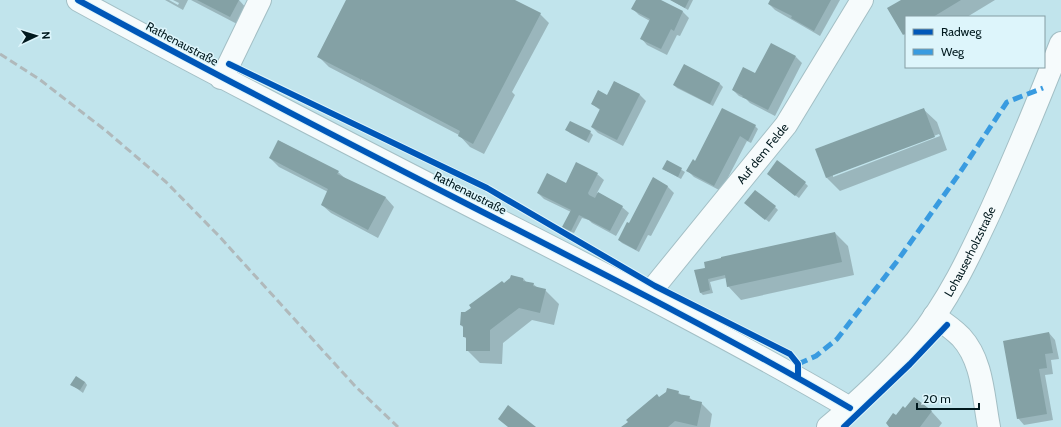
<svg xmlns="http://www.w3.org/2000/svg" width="1061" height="427" viewBox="0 0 1061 427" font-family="Cabin,sans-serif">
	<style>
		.shadow { fill: #0003; fill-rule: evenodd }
		.building { fill: #84a1a5 }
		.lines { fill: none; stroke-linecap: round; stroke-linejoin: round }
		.minor-casing { stroke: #a3bfc5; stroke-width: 24 }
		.minor { stroke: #f6fbfc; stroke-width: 22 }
		.rail { stroke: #b0b9bb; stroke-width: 3; stroke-dasharray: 8 4; stroke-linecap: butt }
		.quiet { stroke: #399be0; stroke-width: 5; stroke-dasharray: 10 5; stroke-linecap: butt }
		.cycleway-casing { stroke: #ddf5fb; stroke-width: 8 }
		.cycleway { stroke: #0057b8; stroke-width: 6 }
		.labels { text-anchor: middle; stroke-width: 3; stroke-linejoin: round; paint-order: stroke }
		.street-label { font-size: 12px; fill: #01191e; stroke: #ddf5fb }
	</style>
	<rect width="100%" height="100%" fill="#c1e4ec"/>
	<g class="shadow">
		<polygon points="165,0 169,0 178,5 179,3 173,0 188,0 183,10"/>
		<polygon points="191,0 239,0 247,9 239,25"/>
		<polygon points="347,0 513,0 540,14 549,23 512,92 515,95 484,154 470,147 459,135 329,67 318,56"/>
		<polygon points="637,0 659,0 683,12 689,18 680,36 677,35 667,55 647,45 641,38 650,21 639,15 633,9"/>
		<polygon points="671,0 693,0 688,10"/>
		<polygon points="771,0 840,0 820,36 775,10 769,4"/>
		<polygon points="903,0 995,0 967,17 906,17 906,36 904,34"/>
		<polygon points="796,57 802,63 775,116 750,103 746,99 739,96 733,90 755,74"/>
		<polygon points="684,66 720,84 723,87 713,106 677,88 674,85"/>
		<polygon points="615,82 640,95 646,101 623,146 598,133 592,127 600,110 592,104 607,97"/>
		<path d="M923 109 937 122 947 150 840 191 827 178 817 150ZM939 134 940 136 833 177V175Z"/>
		<polygon points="755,126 758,129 751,143 747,141 721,191 694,177 688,171 696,162"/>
		<polygon points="567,130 590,132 593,135 589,143 570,133"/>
		<polygon points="279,141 338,172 346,179 386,198 394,207 378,238 331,213 322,205 328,192 279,167 270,158"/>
		<polygon points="667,161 685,172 681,179 663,169"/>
		<polygon points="577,164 597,174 604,180 597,193 622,207 629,213 616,236 592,223 589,220 582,218 574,233 566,230 563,227 571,212 544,199 538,193 566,184"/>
		<polygon points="771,177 805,183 808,186 799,198"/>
		<polygon points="667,186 674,193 651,236 648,235 639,252 622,243 619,240 633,226"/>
		<polygon points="749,206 775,207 778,210 769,222"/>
		<polygon points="835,233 848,246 854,275 741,300 728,286 726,278 710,282 713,293 703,295 700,292 696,271"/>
		<polygon points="523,278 527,283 533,284 538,288 545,290 559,304 554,325 532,320 503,343 502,364 480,363 467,350 467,339 464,337 464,328 461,325 465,313 504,284"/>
		<polygon points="1049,333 1055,340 1059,359 1051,360 1053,374 1045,375 1053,420 1024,425 1018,418"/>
		<polygon points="85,382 87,385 83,393 72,385"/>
		<polygon points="678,392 682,396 689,397 693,401 701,403 712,414 710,427 623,427 659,398"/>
		<polygon points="914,398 932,412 942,423 939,427 890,427 896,416 905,409"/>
	</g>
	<g class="building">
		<polygon points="197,0 239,0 230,17"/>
		<polygon points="346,0 515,0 541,13 473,144 458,136 460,131 361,79 360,81 360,79 317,57"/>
		<polygon points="636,0 661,0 683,11 674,31 671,29 661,49 640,39 650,19 631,9"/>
		<polygon points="670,0 689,0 685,8"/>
		<polygon points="770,0 831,0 814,31 791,18 792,16 768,4"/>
		<polygon points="901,0 961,0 933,17 906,17 906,33 903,35 887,8"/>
		<polygon points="771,43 796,56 768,110 742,97 743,96 732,90 743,67 755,73"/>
		<polygon points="684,64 720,83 710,104 673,85"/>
		<polygon points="614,81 640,94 617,140 591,127 600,109 591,104 598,90 607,95"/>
		<polygon points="722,108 756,125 748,141 740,136 714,186 686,171 693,159 695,161"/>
		<polygon points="924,108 935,137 826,178 815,149"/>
		<polygon points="570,121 591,131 586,141 565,130"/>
		<polygon points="278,140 339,171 337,174 386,197 368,230 321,205 328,189 269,158"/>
		<polygon points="667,160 682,168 678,177 662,169"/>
		<polygon points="777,160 806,182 795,196 767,174"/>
		<polygon points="576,162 598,173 588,193 589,195 595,198 598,192 623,206 610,231 579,215 571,231 562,227 571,210 537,193 547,173 566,183"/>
		<polygon points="653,177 668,186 636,250 618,240 627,222 629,223"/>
		<polygon points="755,190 776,206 765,220 744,203"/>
		<polygon points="835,232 842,262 727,287 725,275 708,279 710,290 700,293 694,270 705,268 704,262 721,258 721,257"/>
		<polygon points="511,275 523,278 523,281 534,283 533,286 546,289 540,313 519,308 490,330 490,351 466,351 466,337 463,337 463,326 460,325 461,312 465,312 471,308 469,305 502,281 504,283 510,278"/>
		<polygon points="1049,332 1053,353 1045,354 1047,368 1039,369 1047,414 1017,419 1003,341"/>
		<polygon points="76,376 85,382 80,390 70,385"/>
		<polygon points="667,388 679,391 678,394 690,396 689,399 702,402 697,426 675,421 668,427 621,427 628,422 626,420 657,394 659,397 666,392"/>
		<polygon points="914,397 932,411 920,427 889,427 886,423 893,413 896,415 903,406 905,408"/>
		<polygon points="508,405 536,427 508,427 498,419"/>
	</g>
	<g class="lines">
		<defs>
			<g id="minor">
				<path d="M78 0C206 70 336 137 467 204 596 270 725 335 850 408"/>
				<polyline points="221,78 229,64 260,0"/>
				<path id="s1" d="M648 296 655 286 786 125 862 0"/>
				<path d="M934 316C943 322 953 329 961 337 983 361 983 396 989 427"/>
				<path id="s2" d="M828 427C859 401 890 372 916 341 948 302 970 255 991 210 1016 155 1039 99 1061 43"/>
			</g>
		</defs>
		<use href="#minor" class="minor-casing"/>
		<use href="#minor" class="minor"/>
		<polyline class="rail" points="0,54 39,79 105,130 166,182 218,235 355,386 398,427"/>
		<polyline class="quiet" points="798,364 816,356 837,339 898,260 959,174 1007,102 1043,88"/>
		<defs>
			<g id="cycleway">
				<path d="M78 0C206 70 336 137 467 204 596 270 725 335 850 408"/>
				<polyline points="229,64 487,188 655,286 790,354 798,364 798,377"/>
				<polyline points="844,427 910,364 947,325"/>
			</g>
		</defs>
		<use href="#cycleway" class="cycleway-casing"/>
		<use href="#cycleway" class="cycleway"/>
	</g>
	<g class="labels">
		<g class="street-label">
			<text transform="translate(182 44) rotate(28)" y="4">Rathenaustraße</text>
			<text dy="4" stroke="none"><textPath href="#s1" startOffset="183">Auf dem Felde</textPath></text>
			<text transform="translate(470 193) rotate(27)" y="4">Rathenaustraße</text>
			<text dy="4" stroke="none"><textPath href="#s2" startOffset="228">Lohauserholzstraße</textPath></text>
		</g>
	</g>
	<rect x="905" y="16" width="140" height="52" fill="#ddf5fb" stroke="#859da3"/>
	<rect x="913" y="29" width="20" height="6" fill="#0057b8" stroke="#859da3"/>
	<text x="941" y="36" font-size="12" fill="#01191e">Radweg</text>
	<rect x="913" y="49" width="20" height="6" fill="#399be0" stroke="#859da3"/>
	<text x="941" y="56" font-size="12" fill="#01191e">Weg</text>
	<g transform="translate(36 36) rotate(86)" stroke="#ddf5fb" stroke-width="3" paint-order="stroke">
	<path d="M0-3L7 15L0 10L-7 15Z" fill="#01191e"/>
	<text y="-6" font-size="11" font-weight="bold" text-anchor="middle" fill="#01191e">N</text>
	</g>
	<path d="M917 403v6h62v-6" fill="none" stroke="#01191e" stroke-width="2"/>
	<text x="923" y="403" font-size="12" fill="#01191e" stroke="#ddf5fb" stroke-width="3" paint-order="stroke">20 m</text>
</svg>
